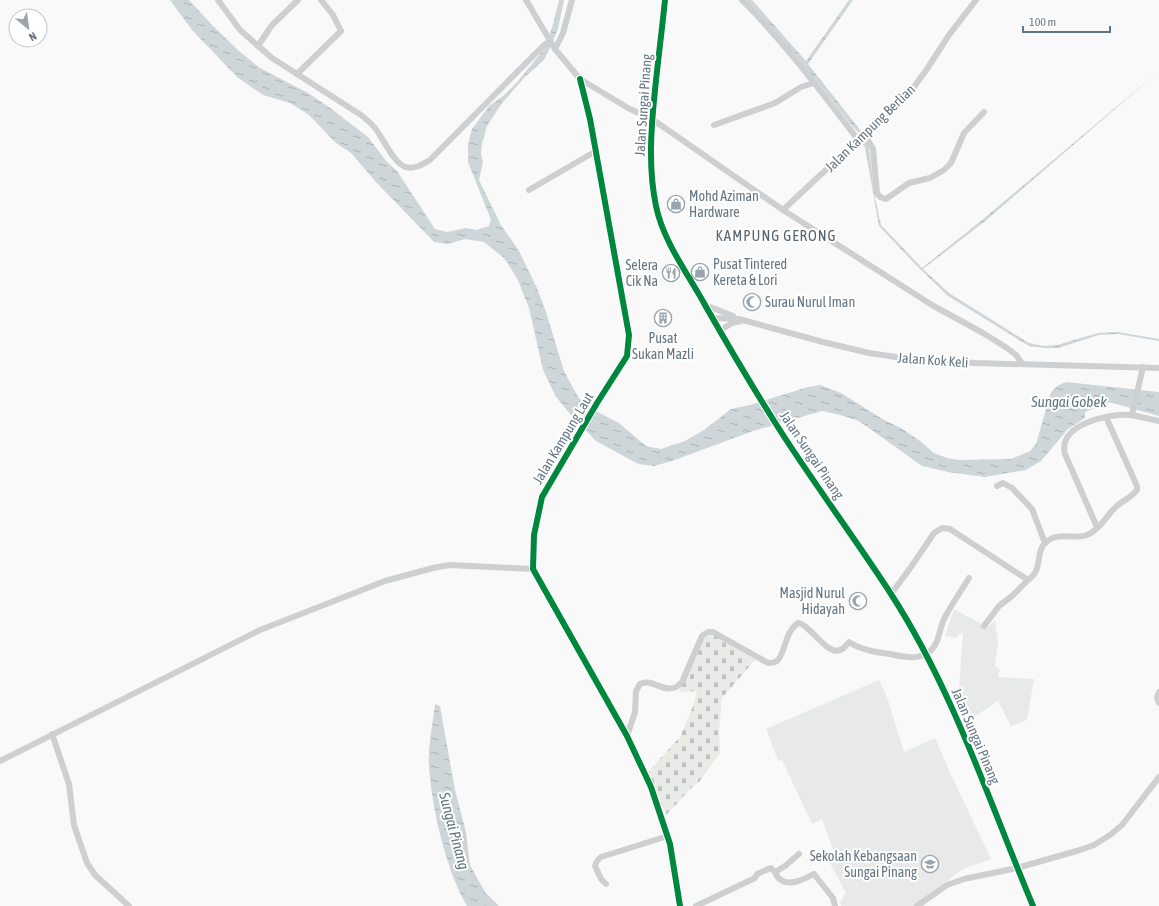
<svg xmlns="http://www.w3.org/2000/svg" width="1159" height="906" viewBox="0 0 1159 906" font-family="'Asap Condensed',sans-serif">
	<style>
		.built { fill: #e8e9e9 }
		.cemetery { fill: url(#cemetery-stones) }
		.water { fill: url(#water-ripples) }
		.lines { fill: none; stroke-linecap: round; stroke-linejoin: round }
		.canal { stroke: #ced6d9; stroke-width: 6 }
		.minor { stroke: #cecfd0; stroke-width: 6 }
		.cycleway-casing { stroke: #fff; stroke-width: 8 }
		.cycleway { stroke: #00873e; stroke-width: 6 }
		.labels { text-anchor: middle; stroke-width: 4; stroke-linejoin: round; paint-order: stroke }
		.street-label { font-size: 14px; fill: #657683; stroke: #fff }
		.poi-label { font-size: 14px; fill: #657683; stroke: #fff; text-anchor: start }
		.neighbourhood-label { font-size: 15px; letter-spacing: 1px; fill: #57646e; stroke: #fff }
		.water-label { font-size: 15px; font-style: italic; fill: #60757c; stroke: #fff }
	</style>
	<defs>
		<pattern id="cemetery-stones" width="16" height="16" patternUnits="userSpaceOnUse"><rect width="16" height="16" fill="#e8ebe6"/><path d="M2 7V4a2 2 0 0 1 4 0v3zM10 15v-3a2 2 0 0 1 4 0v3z" fill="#c0c3c0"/></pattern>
		<pattern id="water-ripples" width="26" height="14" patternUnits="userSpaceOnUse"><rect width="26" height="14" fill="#ced6d9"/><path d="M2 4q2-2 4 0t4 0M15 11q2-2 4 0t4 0" fill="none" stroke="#abb2b5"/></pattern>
	</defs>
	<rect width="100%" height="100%" fill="#f9f9f9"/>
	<g class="built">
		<polygon points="954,609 987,627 995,621 998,643 995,666 1000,669 998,677 1034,679 1027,720 1011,726 998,701 971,719 959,690 963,632 955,638 945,636"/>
		<polygon points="879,680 887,697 904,752 935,738 947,766 991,859 963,869 913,906 841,906 840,902 846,893 830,863 837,860 822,819 812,824 782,760 779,761 771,744 772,743 766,729"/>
	</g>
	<polygon class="cemetery" points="711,635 716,636 755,660 722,698 719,730 720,753 699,782 692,787 666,815 648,772 680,737 694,704 697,691 679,692 702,642 706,637"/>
	<g class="water">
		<path d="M170 0H189L214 27 239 51 260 68 308 93 329 107 368 137 387 162 397 171 435 229 447 232 466 228 476 230 489 226 491 220 468 162V144L472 129 489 106 503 96 518 81 544 49 552 28 559 0H564L558 29 549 50 544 60 525 77 502 103 487 126 482 144 481 154 483 162 479 180 501 225 519 251 537 288 546 312 564 371 578 397 588 407 619 423 646 446 661 449 685 441 704 430 731 409 750 405 808 387 820 385 841 393 884 420 901 428 920 441 934 453 947 458 958 460 1011 459 1030 451 1036 444 1050 395C1054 387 1058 385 1066 382L1159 392V416L1109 402 1085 412V418L1068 429 1041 461 1026 470 985 477 948 472 922 466 859 421 840 415 822 411 753 431 672 461 654 466 638 464 596 441 571 415 556 397 543 370 529 308 517 278 504 258 484 242 465 239 447 244 434 242 375 181 351 153 336 143 309 115 290 103 263 95 237 77 192 30Z"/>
		<path d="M746 0H752L806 61 849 0H853L808 64 861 131 860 134 853 127C819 84 785 40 746 0Z"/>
		<polygon points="1159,71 984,222 923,269 949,293 1029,343 1044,346 1057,345 1098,333 1118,332 1159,339 1159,341 1118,334 1099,335 1058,348 1044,348 1029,346 948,296 917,266 879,226 865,148 867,145 869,147 875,198 881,225 922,268 982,220"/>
		<path d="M435 704 440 706 455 790 466 832 470 865 485 892 499 906H467C446 871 431 805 429 765 428 745 433 723 435 704Z"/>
	</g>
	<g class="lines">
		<polyline class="canal" points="864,141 867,145"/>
		<g class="minor">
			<path d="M218 0 240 30 272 58 361 115C366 119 371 123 375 128 383 138 394 164 406 167 414 170 423 164 430 160L543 46 550 41"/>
			<polyline points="526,0 555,49 580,79 628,108 652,119 783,210 932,305 983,333 1007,348 1016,355 1022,363"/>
			<path d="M665 0C662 30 658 60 655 90 651 128 648 168 656 206 663 241 688 274 705 305 730 349 756 393 783 435 818 489 856 540 891 594 953 690 989 801 1033 906"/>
			<path d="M742 0C785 43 822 93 859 141"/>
			<polyline points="258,46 272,25 298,0"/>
			<polyline points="555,49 563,33 572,0"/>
			<polyline points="297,74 341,31 333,15 321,0"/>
			<polyline points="580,79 590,119 629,335 627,356 597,403 542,497 534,535 533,569 627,736 651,787 670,844 680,906"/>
			<polyline points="714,125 775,103 801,87 814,83"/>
			<polyline points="865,135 873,149 877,193 880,197 886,199 909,183 930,178 944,170 951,163 964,133 984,112"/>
			<polyline points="529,190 596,151"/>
			<polyline points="783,210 817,178 896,108 908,95 927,69 949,35 976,0"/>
			<polyline points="705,305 733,316"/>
			<polyline points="712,318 739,319 823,342 869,353 896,357 975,363 1159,368"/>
			<polyline points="719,331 732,323 741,321"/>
			<polyline points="1132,415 1159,421"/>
			<polyline points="997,486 1003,483 1012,488 1032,509 1045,543"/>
			<path d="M1097 527 1065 454C1057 424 1110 413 1132 415L1143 367"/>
			<path d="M891 594 911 567 934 533 942 528 950 529 1028 580C1032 577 1036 573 1037 568 1040 559 1038 549 1046 542 1058 531 1075 540 1087 535 1100 530 1107 514 1118 505 1124 500 1132 497 1137 490V486L1106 417"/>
			<polyline points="984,626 999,606 1012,596 1028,580"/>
			<polyline points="1159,692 1157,697 1159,703"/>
			<polyline points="52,734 69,784 74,825 87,863 95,875 129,906"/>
			<path d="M627 736 635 712 636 691 640 684C655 677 667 699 682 682L702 636 708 632H713L768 663C771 663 774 663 777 661 785 655 784 633 798 623 802 623 805 626 808 629 816 635 830 655 840 650 844 649 846 645 849 642 861 650 875 652 890 654 907 658 929 662 937 641 940 633 941 625 945 617 952 604 961 591 969 578"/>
			<polyline points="0,761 260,630 385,581 433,568 449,565 533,569"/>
			<path d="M775 872C776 875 778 878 781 880 790 887 806 878 814 874L833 898 835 906"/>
			<polyline points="606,884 601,879 595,866 597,861 601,857 668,836"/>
			<polyline points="696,906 755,878 757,874 771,868 775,872 785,866 799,854"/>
			<polyline points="917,906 947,885 964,879 1017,868 1080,850 1094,845 1110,835 1122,825 1159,777"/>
		</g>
		<defs>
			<g id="cycleway">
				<path d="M665 0C662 30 658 60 655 90 651 128 648 168 656 206 663 241 688 274 705 305 730 349 756 393 783 435 818 489 856 540 891 594 953 690 989 801 1033 906"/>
				<polyline points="580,79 590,119 629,335 627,356 597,403 542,497 534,535 533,569 627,736 651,787 670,844 680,906"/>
			</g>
		</defs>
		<use href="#cycleway" class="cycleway-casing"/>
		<use href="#cycleway" class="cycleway"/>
	</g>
	<defs>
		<symbol id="shop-ring" viewBox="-11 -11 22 22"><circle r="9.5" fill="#fff" stroke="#99a4ac" stroke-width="1.5"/><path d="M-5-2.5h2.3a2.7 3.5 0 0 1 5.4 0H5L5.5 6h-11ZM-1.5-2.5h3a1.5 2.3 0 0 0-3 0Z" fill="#99a4ac"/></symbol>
		<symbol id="restaurant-ring" viewBox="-11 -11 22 22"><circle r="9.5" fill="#fff" stroke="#99a4ac" stroke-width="1.5"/><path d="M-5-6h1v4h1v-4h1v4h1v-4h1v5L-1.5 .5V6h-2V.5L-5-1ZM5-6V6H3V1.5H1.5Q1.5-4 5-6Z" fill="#99a4ac"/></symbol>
		<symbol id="mosque-ring" viewBox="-11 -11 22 22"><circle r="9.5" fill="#fff" stroke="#99a4ac" stroke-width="1.5"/><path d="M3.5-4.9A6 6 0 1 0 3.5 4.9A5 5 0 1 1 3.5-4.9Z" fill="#99a4ac"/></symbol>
		<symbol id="building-ring" viewBox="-11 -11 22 22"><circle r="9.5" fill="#fff" stroke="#99a4ac" stroke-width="1.5"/><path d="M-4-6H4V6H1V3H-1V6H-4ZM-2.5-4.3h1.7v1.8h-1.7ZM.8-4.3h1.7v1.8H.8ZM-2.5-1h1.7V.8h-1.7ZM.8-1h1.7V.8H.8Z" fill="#99a4ac"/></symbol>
		<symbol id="school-ring" viewBox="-11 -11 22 22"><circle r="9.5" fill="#fff" stroke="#99a4ac" stroke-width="1.5"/><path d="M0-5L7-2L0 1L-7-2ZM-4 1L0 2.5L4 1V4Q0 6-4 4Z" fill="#99a4ac"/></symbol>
	</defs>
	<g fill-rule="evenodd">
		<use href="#shop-ring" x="666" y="194" width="20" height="20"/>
		<use href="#shop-ring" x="690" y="262" width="20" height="20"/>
		<use href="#restaurant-ring" x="661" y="263" width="20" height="20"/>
		<use href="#mosque-ring" x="742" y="292" width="20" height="20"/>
		<use href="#building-ring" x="653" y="308" width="20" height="20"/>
		<use href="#mosque-ring" x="848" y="591" width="20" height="20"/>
		<use href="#school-ring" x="920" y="854" width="20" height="20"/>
	</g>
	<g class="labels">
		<g class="street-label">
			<text transform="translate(643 105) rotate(-86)" y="5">Jalan Sungai Pinang</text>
			<text transform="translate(870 128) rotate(-44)" y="5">Jalan Kampung Berlian</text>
			<text transform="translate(933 360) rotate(4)" y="5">Jalan Kok Keli</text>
			<text transform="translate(563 438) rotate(-59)" y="5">Jalan Kampung Laut</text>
			<text transform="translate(812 455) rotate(56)" y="5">Jalan Sungai Pinang</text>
			<text transform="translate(976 736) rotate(67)" y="5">Jalan Sungai Pinang</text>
		</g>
		<g class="poi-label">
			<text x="689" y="201">Mohd Aziman<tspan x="689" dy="16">Hardware</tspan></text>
			<text x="713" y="269">Pusat Tintered<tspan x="713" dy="16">Kereta &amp; Lori</tspan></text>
			<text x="658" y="270" text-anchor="end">Selera<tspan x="658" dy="16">Cik Na</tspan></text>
			<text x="765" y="307">Surau Nurul Iman</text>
			<text x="663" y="343" text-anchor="middle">Pusat<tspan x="663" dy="16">Sukan Mazli</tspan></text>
			<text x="845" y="598" text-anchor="end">Masjid Nurul<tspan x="845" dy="16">Hidayah</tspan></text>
			<text x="917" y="861" text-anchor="end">Sekolah Kebangsaan<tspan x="917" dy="16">Sungai Pinang</tspan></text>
		</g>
		<g class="neighbourhood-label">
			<text x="776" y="241">KAMPUNG GERONG</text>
		</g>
		<g class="water-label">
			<text x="1069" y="407">Sungai Gobek</text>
			<text transform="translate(454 831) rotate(75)" y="5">Sungai Pinang</text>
		</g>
	</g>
	<g transform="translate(28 28) rotate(151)"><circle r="19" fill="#ffffff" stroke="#c1c8cd"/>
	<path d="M0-3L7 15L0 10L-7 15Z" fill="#99a4ac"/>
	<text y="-6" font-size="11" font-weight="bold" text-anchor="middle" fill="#657683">N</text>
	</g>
	<path d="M1023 26v6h87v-6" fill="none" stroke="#657683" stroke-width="2"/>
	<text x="1029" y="26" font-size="12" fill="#657683" stroke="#ffffff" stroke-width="3" paint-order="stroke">100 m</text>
</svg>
